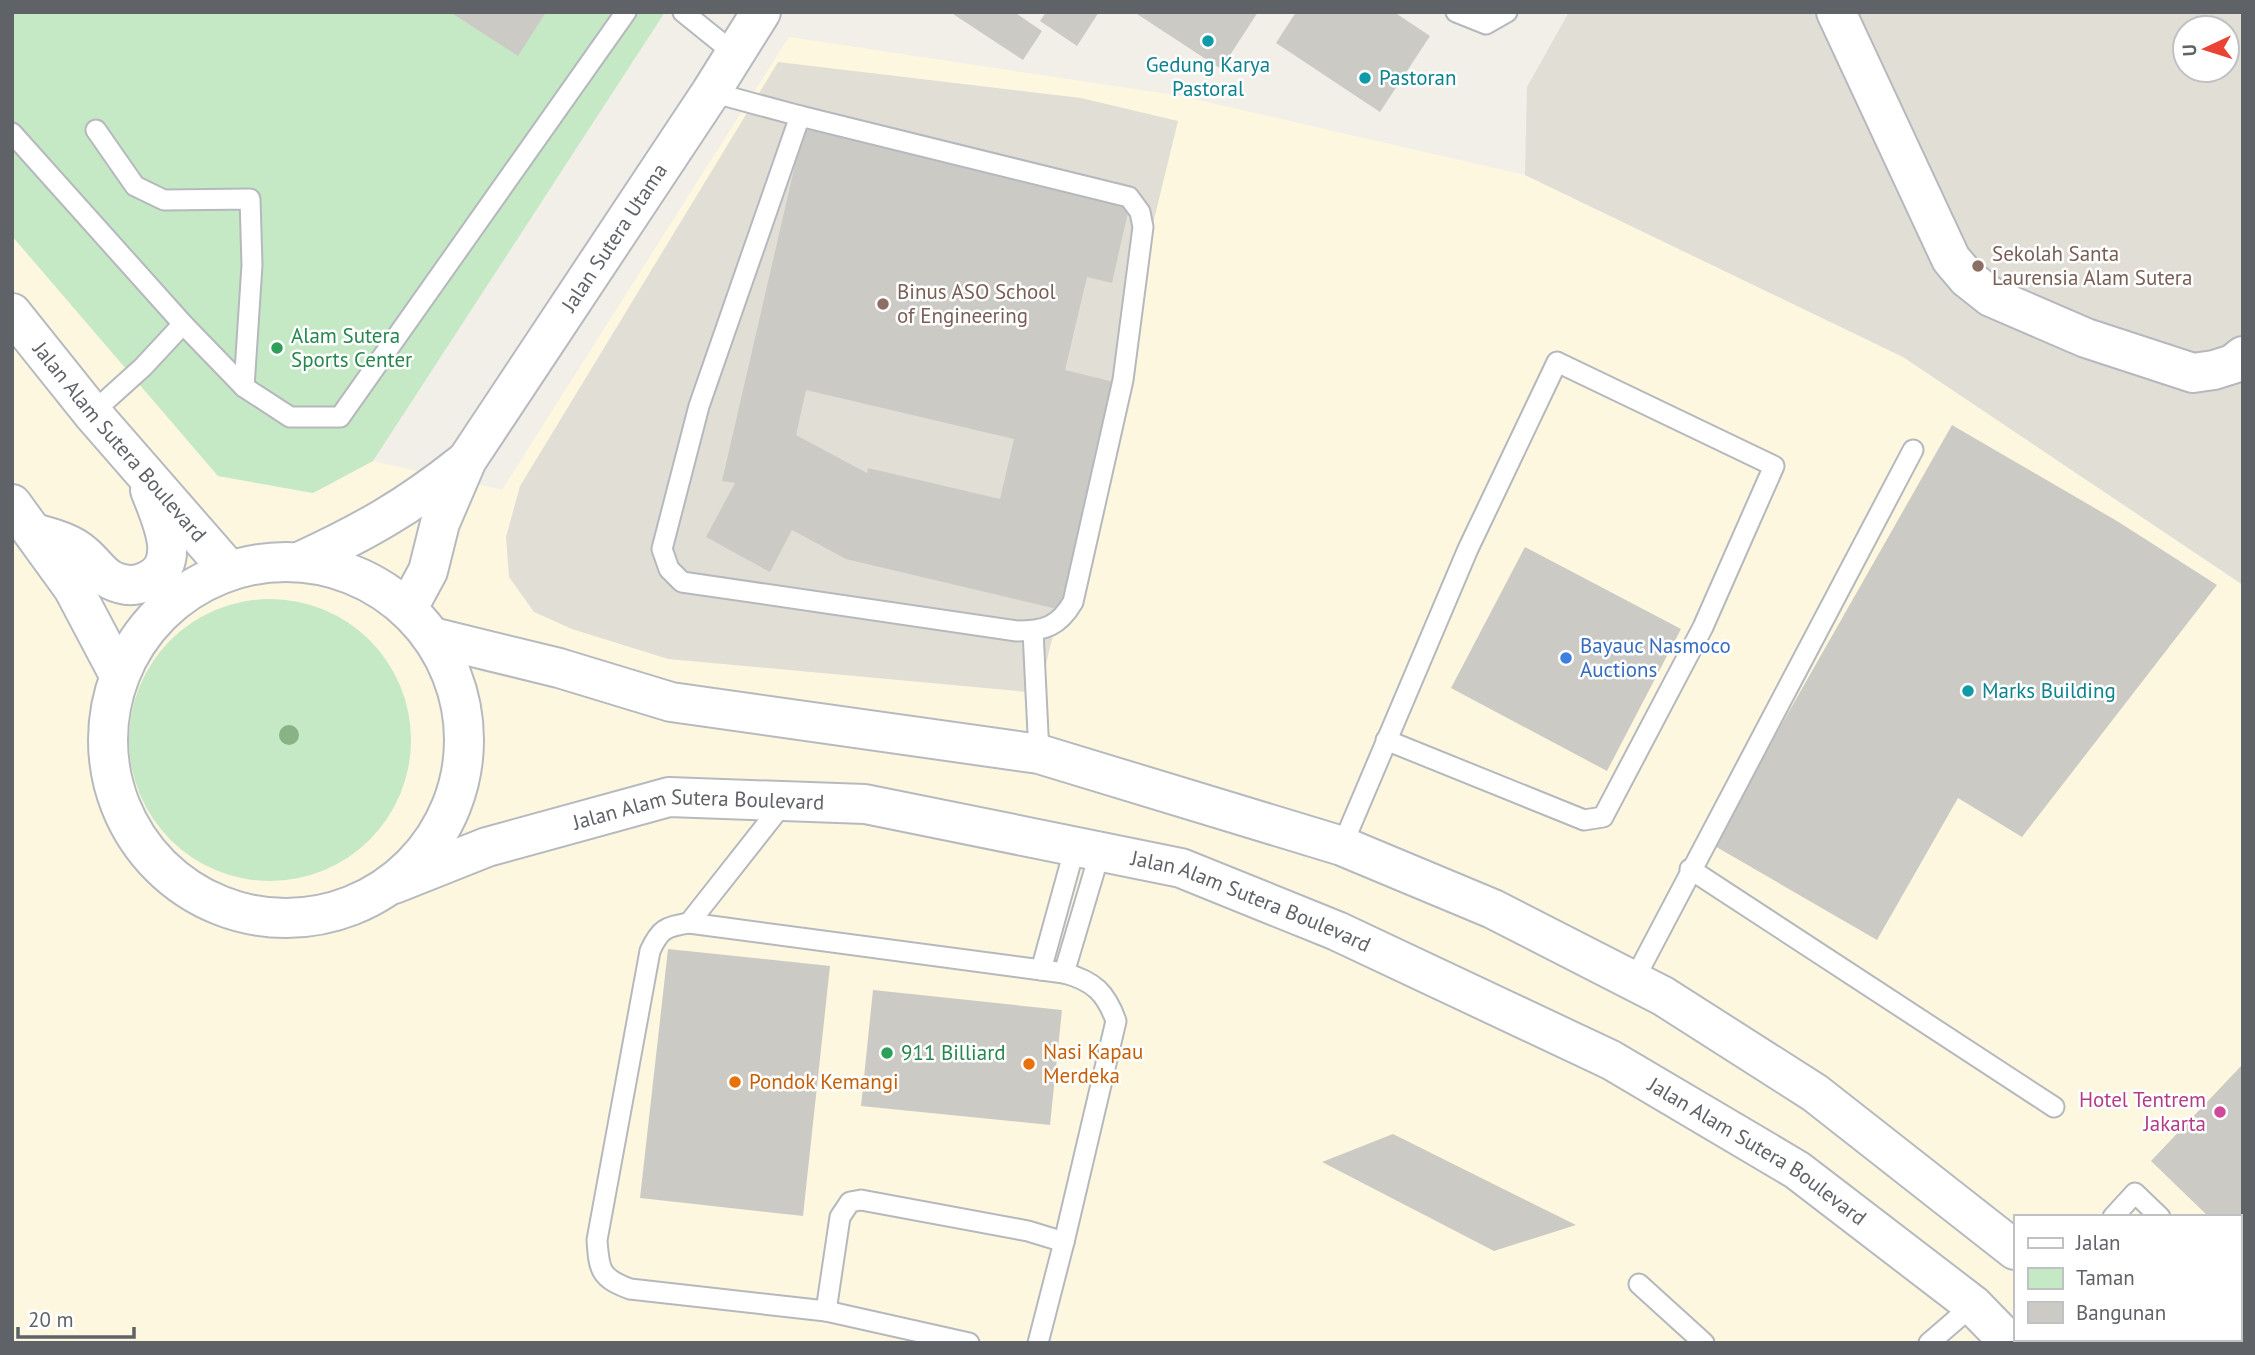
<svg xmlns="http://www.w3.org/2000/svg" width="2255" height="1355" viewBox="0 0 2255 1355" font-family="'PT Sans',sans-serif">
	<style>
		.commercial { fill: #fef7e0; fill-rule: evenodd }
		.education { fill: #e1ded6; fill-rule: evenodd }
		.green { fill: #c5e8c5 }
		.building { fill: #cccac5; fill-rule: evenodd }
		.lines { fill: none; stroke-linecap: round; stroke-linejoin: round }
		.lane-casing { stroke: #b5b8bc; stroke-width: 23 }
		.street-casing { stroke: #b5b8bc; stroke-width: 42 }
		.secondary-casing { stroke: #b6babf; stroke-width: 42 }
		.lane { stroke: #fff; stroke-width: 19 }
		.street { stroke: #fff; stroke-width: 38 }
		.secondary { stroke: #fff; stroke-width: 38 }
		.tree { fill: #89b387 }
		.culture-dot { fill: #0f9aa8; stroke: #fff; stroke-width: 2.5 }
		.education-dot { fill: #8d6e63; stroke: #fff; stroke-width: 2.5 }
		.leisure-dot { fill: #2e9e5b; stroke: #fff; stroke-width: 2.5 }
		.shop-dot { fill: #3f7fe0; stroke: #fff; stroke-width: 2.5 }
		.food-dot { fill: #e8710a; stroke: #fff; stroke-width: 2.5 }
		.hotel-dot { fill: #d1479c; stroke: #fff; stroke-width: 2.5 }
		.labels { text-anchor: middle; stroke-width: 5; stroke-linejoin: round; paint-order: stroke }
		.culture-label { font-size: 21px; fill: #0d838f; stroke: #fff; text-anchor: start }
		.street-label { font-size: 21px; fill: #5f6368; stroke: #fff }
		.education-label { font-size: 21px; fill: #785e54; stroke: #fff; text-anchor: start }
		.leisure-label { font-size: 21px; fill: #27864d; stroke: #fff; text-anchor: start }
		.shop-label { font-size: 21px; fill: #366cbe; stroke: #fff; text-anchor: start }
		.food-label { font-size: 21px; fill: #c56008; stroke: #fff; text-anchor: start }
		.hotel-label { font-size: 21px; fill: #b23c85; stroke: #fff; text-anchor: end }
	</style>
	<rect width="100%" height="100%" fill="#f1efe8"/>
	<path class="commercial" d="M789 37 1181 96 1525 175 1903 357 2243 585V1343H12V236L218 476 313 493 373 461 502 490ZM2015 1217H2239V1339H2015Z"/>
	<g class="education">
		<path d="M1569 12H2243V585L1903 357 1525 175 1527 87ZM2185 28H2227V70H2185Z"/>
		<polygon points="778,62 1081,98 1178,121 1039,693 668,659 572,629 534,612 509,577 506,537 520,486"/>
	</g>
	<g class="green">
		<polygon points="12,12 665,12 373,461 313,493 218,476 12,236"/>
		<circle cx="270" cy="740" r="141"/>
	</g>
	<g class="building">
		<polygon points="450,12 546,12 518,56"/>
		<polygon points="950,12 1014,12 1042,31 1023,60"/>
		<polygon points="1046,12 1099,12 1077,46 1040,21"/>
		<polygon points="1134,12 1258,12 1221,69"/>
		<polygon points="1296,12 1394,12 1430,36 1380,112 1276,43"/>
		<path d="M804 126 1130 203 1112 283 1087 277 1065 370 1114 382 1061 610 846 559 792 530 770 572 706 537 735 483 722 481ZM806 390 1014 439 1000 499 868 468 867 473 796 435Z"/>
		<polygon points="1952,425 2117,521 2217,585 2022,837 1958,798 1877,940 1713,845"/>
		<polygon points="1525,547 1681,629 1607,771 1451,688"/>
		<polygon points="668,949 830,966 803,1216 640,1198"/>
		<polygon points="873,990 1062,1010 1050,1125 861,1106"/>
		<polygon points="2243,1064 2243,1249 2239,1246 2239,1217 2209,1217 2151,1161"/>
		<polygon points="1393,1134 1576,1225 1494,1251 1322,1162"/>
	</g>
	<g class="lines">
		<defs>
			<g id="lane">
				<polyline points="683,12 735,54"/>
				<polyline points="1456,12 1486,24 1507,12"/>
				<polyline points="711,92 800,116"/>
				<path d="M800 116 1129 197 1140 212 1143 227 1123 380 1073 602C1059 626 1045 631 1017 631L682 582 669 569 662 549 699 406Z"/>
				<polyline points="96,130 135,186 164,200 250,199 252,265 244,387"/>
				<polyline points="12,133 183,324 244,387 290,417 340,417 626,12"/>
				<polyline points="92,413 143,367 183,324"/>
				<polyline points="1033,631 1039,754"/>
				<polyline points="1342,846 1468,549 1557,362 1774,466 1703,627 1603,817 1584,820 1386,740"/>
				<polyline points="1690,869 2054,1107"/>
				<polyline points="689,923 786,800"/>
				<polyline points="1041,970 1075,847"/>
				<polyline points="1064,973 1100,852"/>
				<polyline points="1634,980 1913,450"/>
				<polyline points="2113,1217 2135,1193 2160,1217"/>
				<polyline points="1639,1284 1704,1343"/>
				<polyline points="2239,1296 2243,1299"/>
				<polyline points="826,1311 840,1217 850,1202 861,1200 1028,1231 1064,1242 1038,1343"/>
				<path d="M969 1343 826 1311 630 1289C600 1278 599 1270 597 1240L650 951C660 929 665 927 689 923L1064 973C1094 981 1106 993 1116 1021L1064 1242"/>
				<polyline points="1929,1343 1973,1305"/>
			</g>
			<polyline id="street" points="1836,12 1951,259 1967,278 1991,297 2086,338 2193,373 2214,370 2233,364 2243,356"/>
			<g id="secondary">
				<path id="s1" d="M12 313 92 413 228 569"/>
				<polyline points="12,504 73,588 119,675"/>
				<path d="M34 533C51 538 70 542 83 554 93 562 100 574 111 580 123 586 135 587 147 581 184 564 161 519 150 490"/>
				<path d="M301 561C364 532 408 507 462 464"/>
				<circle cx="286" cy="740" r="178"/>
				<path id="s2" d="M408 608 428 571 440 523 467 460 711 92 761 12"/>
				<polyline points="432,637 559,668 671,702 1039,754 1342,846 1493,909 1663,996 1815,1093 2015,1250"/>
				<path id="s3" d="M394 884 487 847 669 797 865 804 1181 868 1337 931 1611 1060 1797 1170 1973 1305 2010 1343"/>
				<polyline points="2114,1339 2118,1343"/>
			</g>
		</defs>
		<use href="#lane" class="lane-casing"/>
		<use href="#street" class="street-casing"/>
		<use href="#secondary" class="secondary-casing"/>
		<use href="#lane" class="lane"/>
		<use href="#street" class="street"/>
		<use href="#secondary" class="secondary"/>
	</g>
	<circle class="tree" cx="289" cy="735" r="10"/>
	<g class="culture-dot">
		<circle cx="1208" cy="41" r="7"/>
		<circle cx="1365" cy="78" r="7"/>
		<circle cx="1968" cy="691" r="7"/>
	</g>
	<g class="education-dot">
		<circle cx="1978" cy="266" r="7"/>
		<circle cx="883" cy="304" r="7"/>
	</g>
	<g class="leisure-dot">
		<circle cx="277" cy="348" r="7"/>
		<circle cx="887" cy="1053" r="7"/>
	</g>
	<circle class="shop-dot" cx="1566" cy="658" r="7"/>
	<g class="food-dot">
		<circle cx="1029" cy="1064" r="7"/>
		<circle cx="735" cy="1082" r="7"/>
	</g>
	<circle class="hotel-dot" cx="2220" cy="1112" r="7"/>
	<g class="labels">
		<g class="culture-label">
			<text x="1208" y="72" text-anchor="middle">Gedung Karya<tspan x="1208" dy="24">Pastoral</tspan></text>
			<text x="1379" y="85">Pastoran</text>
			<text x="1982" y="698">Marks Building</text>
		</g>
		<g class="street-label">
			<text dy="7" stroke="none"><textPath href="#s2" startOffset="427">Jalan Sutera Utama</textPath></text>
			<text dy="7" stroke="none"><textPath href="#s1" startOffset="168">Jalan Alam Sutera Boulevard</textPath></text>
			<text dy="7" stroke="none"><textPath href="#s3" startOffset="317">Jalan Alam Sutera Boulevard</textPath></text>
			<text dy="7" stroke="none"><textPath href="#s3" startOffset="884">Jalan Alam Sutera Boulevard</textPath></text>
			<text dy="7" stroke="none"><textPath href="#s3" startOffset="1451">Jalan Alam Sutera Boulevard</textPath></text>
		</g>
		<g class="education-label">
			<text x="1992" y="261">Sekolah Santa<tspan x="1992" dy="24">Laurensia Alam Sutera</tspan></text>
			<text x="897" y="299">Binus ASO School<tspan x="897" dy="24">of Engineering</tspan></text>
		</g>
		<g class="leisure-label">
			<text x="291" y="343">Alam Sutera<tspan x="291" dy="24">Sports Center</tspan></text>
			<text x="901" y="1060">911 Billiard</text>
		</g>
		<g class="shop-label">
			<text x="1580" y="653">Bayauc Nasmoco<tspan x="1580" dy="24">Auctions</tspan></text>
		</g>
		<g class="food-label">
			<text x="1043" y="1059">Nasi Kapau<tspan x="1043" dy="24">Merdeka</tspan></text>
			<text x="749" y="1089">Pondok Kemangi</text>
		</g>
		<g class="hotel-label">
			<text x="2206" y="1107">Hotel Tentrem<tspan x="2206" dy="24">Jakarta</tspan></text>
		</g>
	</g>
	<rect width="2255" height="1355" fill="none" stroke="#5f6368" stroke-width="28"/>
	<rect x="2014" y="1215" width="228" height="126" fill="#ffffff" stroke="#bfc1c3" stroke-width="2"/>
	<rect x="2028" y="1238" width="35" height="10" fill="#ffffff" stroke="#bfc1c3" stroke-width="2"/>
	<text x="2076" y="1250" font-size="21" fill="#5f6368">Jalan</text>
	<rect x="2028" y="1268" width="35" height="21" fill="#c5e8c5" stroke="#bfc1c3" stroke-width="2"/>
	<text x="2076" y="1285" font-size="21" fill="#5f6368">Taman</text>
	<rect x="2028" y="1302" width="35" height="21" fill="#cccac5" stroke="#bfc1c3" stroke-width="2"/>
	<text x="2076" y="1320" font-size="21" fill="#5f6368">Bangunan</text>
	<g transform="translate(2206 49) rotate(266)"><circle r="33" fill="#ffffff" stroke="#bfc1c3" stroke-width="2"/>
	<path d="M0-5L12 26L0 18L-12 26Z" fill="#ea4335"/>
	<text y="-10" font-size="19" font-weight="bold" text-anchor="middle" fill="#5f6368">U</text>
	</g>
	<path d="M18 1327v10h116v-10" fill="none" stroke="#5f6368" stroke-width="3.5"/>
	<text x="28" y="1327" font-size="21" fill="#5f6368" stroke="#ffffff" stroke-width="5" paint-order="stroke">20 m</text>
</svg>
